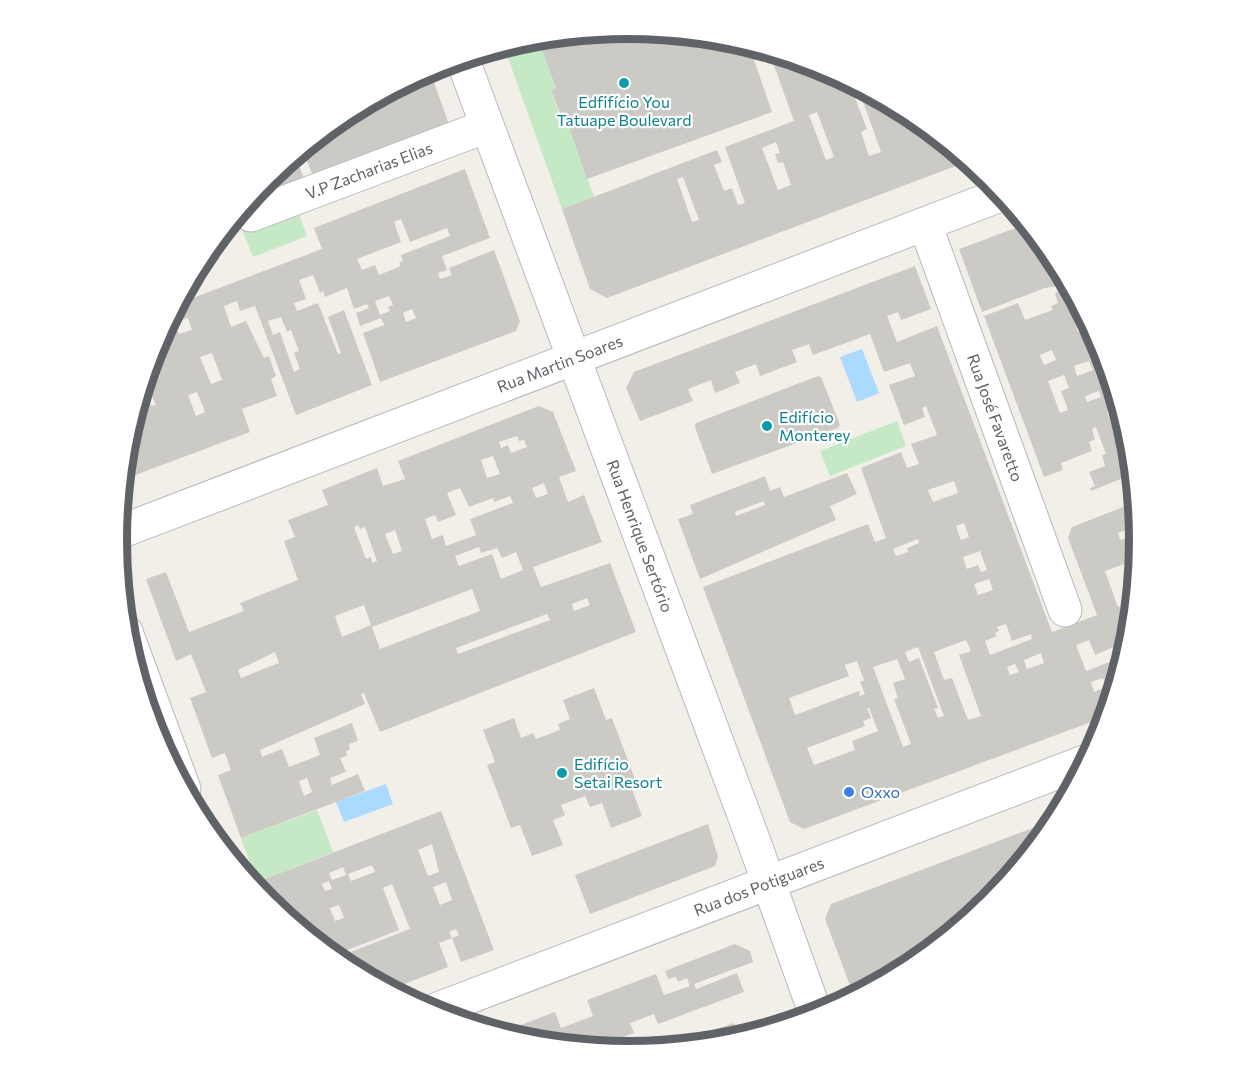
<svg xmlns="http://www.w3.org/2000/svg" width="1256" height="1080" viewBox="0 0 1256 1080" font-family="Commissioner,sans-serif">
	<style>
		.green { fill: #c5e8c5 }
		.water { fill: #aadaff }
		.building { fill: #cccac5; fill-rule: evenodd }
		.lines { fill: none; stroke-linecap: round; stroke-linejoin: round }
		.street-casing { stroke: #b5b8bc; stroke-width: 35 }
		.secondary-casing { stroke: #b6babf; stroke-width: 35 }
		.street { stroke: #fff; stroke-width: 33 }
		.secondary { stroke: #fff; stroke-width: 33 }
		.culture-dot { fill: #0f9aa8; stroke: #fff; stroke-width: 2 }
		.shop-dot { fill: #3f7fe0; stroke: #fff; stroke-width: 2 }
		.labels { text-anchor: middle; stroke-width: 4.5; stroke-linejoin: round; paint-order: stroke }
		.culture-label { font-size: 16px; fill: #0d838f; stroke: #fff; text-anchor: start }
		.street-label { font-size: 16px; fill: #5f6368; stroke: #fff }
		.shop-label { font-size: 16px; fill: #366cbe; stroke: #fff; text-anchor: start }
		.rim { fill: none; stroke: #5f6368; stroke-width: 8 }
	</style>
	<rect width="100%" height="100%" fill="#f1efe8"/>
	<g class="green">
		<polygon points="540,45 556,88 551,90 559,113 564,112 594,197 562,209 507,55"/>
		<polygon points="297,209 307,236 253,257 242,230"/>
		<polygon points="897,421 906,446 830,476 820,451"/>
		<polygon points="317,810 333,852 257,882 241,838"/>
	</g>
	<g class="water">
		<polygon points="862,349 879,393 857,402 840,357"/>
		<polygon points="386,784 393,804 344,822 336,802"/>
	</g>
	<g class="building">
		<polygon points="628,28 728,38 749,45 772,112 587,179 564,112 560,113 551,90 556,88 540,45 573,34"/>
		<path d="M781 54 824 68 905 111 912 130 917 127 913 116 969 161 607 298 590 289 562 209 717 150 722 162 714 165 724 191 732 188 738 205 745 203 725 147 794 121 772 60 782 57ZM861 96 881 152 869 156 861 132 867 129 855 98ZM817 112 834 157 826 160 809 115ZM776 142 780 153 775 154 778 163 783 162 791 185 778 190 762 148ZM683 177 699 220 692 222 677 179Z"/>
		<polygon points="431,74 451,130 313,176 302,149 334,123 345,119 344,115 394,88"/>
		<polygon points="295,155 304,179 248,201 267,178"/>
		<path d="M465 169 490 238 442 256 447 270 438 273 440 279 452 275 449 268 494 250 520 321 516 331 380 382 363 333 384 325 381 318 360 326 356 313 369 308 367 304 354 309 347 288 325 297 323 291 320 293 313 275 299 280 306 299 294 303 297 311 318 303 338 354 341 353 328 317 344 310 372 385 296 415 255 306 240 311 237 301 224 306 231 327 246 321 264 358 269 356 276 376 271 379 277 396 242 409 250 432 122 480 126 440 156 344 171 314 179 334 192 330 188 318 179 321 175 309 177 304 322 249 314 228ZM401 219 410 242 447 228 450 236 401 255 403 261 399 263 401 266 379 275 375 265 362 270 357 259 401 242 394 222ZM389 296 393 305 388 307 390 311 380 315 375 301ZM412 309 416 318 406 322 403 313ZM281 317 287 332 291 330 299 351 294 353 300 369 294 372 280 332 273 335 268 321ZM212 353 222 380 211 384 200 357ZM197 392 205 412 196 416 188 395ZM151 394 156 405 151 406 147 395Z"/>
		<path d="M1027 224 1053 256 1086 316 1074 321 1078 332 1091 327 1101 345 1120 407 1107 412 1113 429 1123 426 1119 416 1122 415 1130 441 1133 474 1091 491 1090 488 1095 486 1089 472 1105 466 1102 455 1106 454 1096 427 1092 429 1095 439 1089 442 1092 451 1061 463 1063 470 1044 477 984 316 1018 303 1025 320 1053 310 1051 306 1058 303 1055 293 1059 291 1057 286 1045 288 982 312 959 249ZM1052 350 1056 360 1044 365 1040 355ZM1089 361 1093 370 1077 376 1074 366ZM1064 375 1069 388 1061 391 1068 410 1060 413 1048 381ZM1099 391 1101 397 1087 402 1085 396Z"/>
		<path d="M915 266 931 309 901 320 898 312 887 316 897 342 937 326 1052 632 1097 615 1068 538 1072 527 1136 502 1138 526 1118 533 1120 540 1139 533 1137 566 1127 570 1124 564 1105 571 1118 607 1127 604 1124 594 1134 590 1132 584 1135 583 1130 640 1095 655 1089 640 1076 645 1086 671 1125 656 1107 716 804 829 790 822 703 587 868 524 875 542 886 538 861 468 901 452 907 468 919 464 911 444 937 435 926 406 922 408 925 417 904 425 889 385 915 376 910 363 884 372 870 334 813 355 809 344 792 350 797 362 760 376 756 364 735 372 740 383 715 393 711 380 688 389 693 401 640 421 626 388 634 372ZM954 481 958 493 933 502 928 490ZM964 523 969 537 961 540 956 526ZM918 539 919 543 907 548 908 552 896 556 893 549ZM980 551 987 570 981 572 978 565 967 569 963 557ZM989 579 993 590 978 595 974 584ZM1006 624 1012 641 1031 634 1032 639 990 655 985 641 997 636 995 633 999 631 997 627ZM966 640 971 651 959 655 981 716 968 720 952 678 944 680 934 652ZM918 647 944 716 938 718 934 709 938 708 919 658 909 662 905 652ZM1041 653 1044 663 1027 669 1024 660ZM897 659 905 679 893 683 898 698 894 699 911 744 903 747 873 667ZM857 661 864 680 860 682 865 694 860 696 859 691 795 715 789 698 849 676 845 665ZM1015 664 1019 672 1010 675 1007 667ZM1103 678 1106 687 1094 692 1091 682ZM867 708H869L878 731 852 741 855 750 814 765 807 748 865 726 863 721 871 718Z"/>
		<polygon points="818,376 821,377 840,425 838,428 712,474 695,427 696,423"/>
		<path d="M539 406 553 412 576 471 559 477 568 502 584 495 602 542 533 567 541 587 610 563 636 632 380 732 364 693 361 694 365 704 260 750 262 757 282 749 289 767 320 755 314 738 352 723 358 741 349 744 350 750 346 751 347 756 340 758 346 772 330 778 332 785 358 774 365 791 241 838 218 775 231 770 225 753 212 758 190 698 206 692 191 654 176 661 146 579 166 572 189 632 244 611 240 603 298 580 284 541 295 537 288 520 328 505 322 490 377 468 383 486 405 479 398 461ZM517 436 519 441 524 440 527 447 511 453 508 445 501 448 499 442ZM493 456 500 474 487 478 481 460ZM544 483 548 494 536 498 532 488ZM460 488 469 507 493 498 494 502 510 496 513 503 470 519 476 535 446 546 443 535 432 539 425 519 435 515 438 522 456 515 447 493ZM358 525 360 529 365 527 377 561 372 563 371 557 366 559 354 527ZM395 530 402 551 393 554 385 534ZM479 547 481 553 497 548 502 558 516 552 523 570 501 579 492 554 459 566 455 556ZM472 589 480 611 380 649 372 627ZM587 598 590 605 574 611 572 604ZM364 605 371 625 342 637 335 616ZM547 614 550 620 458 654 456 648ZM275 652 279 663 241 678 238 670ZM307 778 312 792 304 796 299 781Z"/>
		<path d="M847 473 857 494 830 506 836 520 700 579 678 519 693 514 690 505 765 476 770 491 780 487 784 497ZM764 501 765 505 736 516 735 512Z"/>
		<polygon points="594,688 606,720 612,718 636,782 630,784 642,816 611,828 602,803 590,807 585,796 561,805 565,815 553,820 563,845 532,856 520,825 511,828 487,765 495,762 483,730 514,718 521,738 533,733 536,739 560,730 558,724 570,719 563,700"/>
		<path d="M441 811 494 950 461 962 452 938 459 935 456 929 449 932 452 938 439 943 448 967 389 990 335 958 410 929 392 884 383 888 399 930 332 956 263 898 257 882ZM432 844 439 872 428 876 418 850ZM372 865 375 872 351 881 348 874ZM343 867 346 875 332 880 329 873ZM329 881 332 889 325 891 322 884ZM446 882 452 900 440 905 433 887ZM339 905 344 918 335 921 330 908Z"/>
		<polygon points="1051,821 1052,825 1015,870 1004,875 1006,881 989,902 912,965 854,996 825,919 831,904"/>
		<polygon points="708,824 718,857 715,866 590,914 575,875"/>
		<polygon points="735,944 750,951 753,962 694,984 696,989 737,973 744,992 658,1024 654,1014 630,1023 634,1033 603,1044 605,1049 567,1046 565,1041 555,1044 528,1042 499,1033 555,1012 561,1028 593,1016 587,1000 656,974 664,995 690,986 687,978 678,982 676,977 668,979 665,971"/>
		<polygon points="734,1023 740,1038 706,1044 702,1034"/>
	</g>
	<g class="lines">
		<defs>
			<g id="street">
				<path id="s1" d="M251 215 487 126"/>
				<path id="s2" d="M925 224 1065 610"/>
				<path id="s3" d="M117 533 1003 194"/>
				<polyline points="126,632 184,789"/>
				<path id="s4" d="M430 1012 1087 761"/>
			</g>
			<g id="secondary">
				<path id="s5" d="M462 58 753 839 816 1015"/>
			</g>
		</defs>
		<use href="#street" class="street-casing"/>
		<use href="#secondary" class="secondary-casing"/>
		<use href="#street" class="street"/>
		<use href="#secondary" class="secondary"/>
	</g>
	<g class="culture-dot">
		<circle cx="624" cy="83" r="6"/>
		<circle cx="767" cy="426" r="6"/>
		<circle cx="562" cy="773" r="6"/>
	</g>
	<circle class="shop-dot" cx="849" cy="792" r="6"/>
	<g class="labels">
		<g class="culture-label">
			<text x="624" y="108" text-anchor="middle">Edfifício You<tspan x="624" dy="18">Tatuape Boulevard</tspan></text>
			<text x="779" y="423">Edifício<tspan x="779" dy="18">Monterey</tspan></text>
			<text x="574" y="770">Edifício<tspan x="574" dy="18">Setai Resort</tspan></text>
		</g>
		<g class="street-label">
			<text dy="6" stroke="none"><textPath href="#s1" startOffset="126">V.P Zacharias Elias</textPath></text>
			<text dy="6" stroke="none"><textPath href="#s3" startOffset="474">Rua Martin Soares</textPath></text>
			<text dy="6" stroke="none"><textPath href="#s2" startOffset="206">Rua José Favaretto</textPath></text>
			<text dy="6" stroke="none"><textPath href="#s5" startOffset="510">Rua Henrique Sertório</textPath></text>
			<text dy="6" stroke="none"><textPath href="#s4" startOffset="352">Rua dos Potiguares</textPath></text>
		</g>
		<g class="shop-label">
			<text x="861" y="798">Oxxo</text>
		</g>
	</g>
	<path d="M0 0H1256V1080H0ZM127 540a501 501 0 1 1 1002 0a501 501 0 1 1-1002 0Z" fill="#fff" fill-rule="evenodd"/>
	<path class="rim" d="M127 540a501 501 0 1 1 1002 0a501 501 0 1 1-1002 0Z"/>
</svg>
